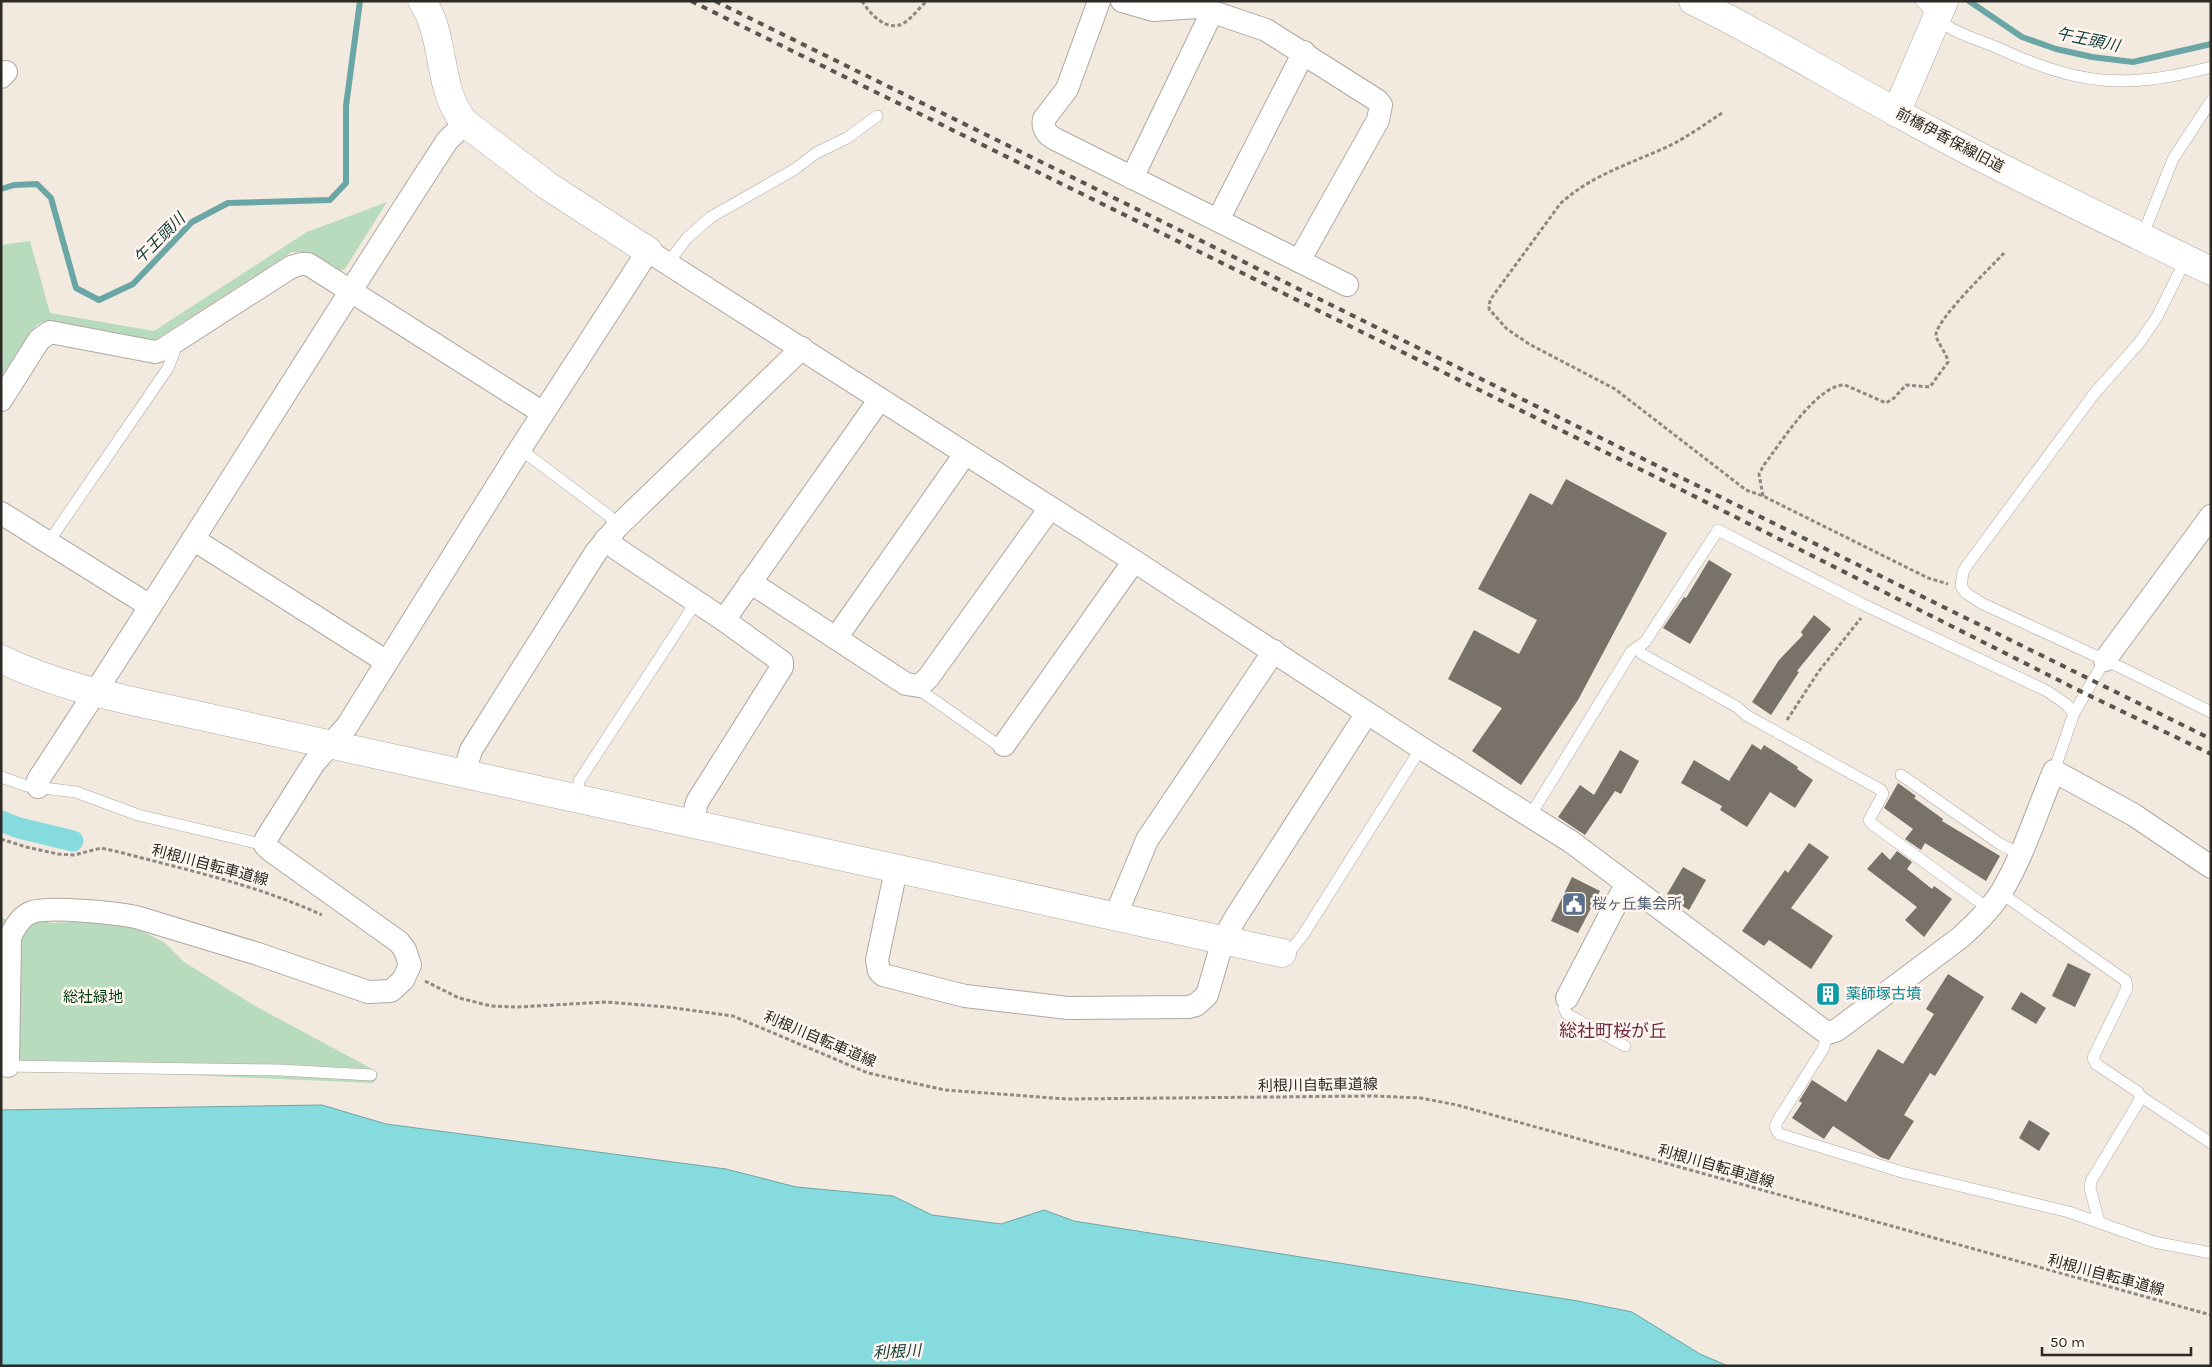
<svg xmlns="http://www.w3.org/2000/svg" width="2212" height="1367" viewBox="0 0 2212 1367" font-family="Karla,'Noto Sans JP',sans-serif">
	<style>
		.green { fill: #b7dbbc }
		.water { fill: #85dbdd; stroke: #6ba6a6 }
		.lines { fill: none; stroke-linecap: round; stroke-linejoin: round }
		.stream { stroke: #6ba6a6; stroke-width: 6 }
		.canal { stroke: #85dbdd; stroke-width: 21 }
		.building { fill: #797268 }
		.service-casing { stroke: #b0a79f; stroke-width: 12 }
		.minor-casing { stroke: #b0a79f; stroke-width: 24 }
		.tertiary-casing { stroke: #b0a79f; stroke-width: 29 }
		.path { stroke: #8f8982; stroke-width: 3; stroke-dasharray: 4 2.5; stroke-linecap: butt }
		.service { stroke: #fff; stroke-width: 11 }
		.minor { stroke: #fff; stroke-width: 22 }
		.tertiary { stroke: #fff; stroke-width: 28 }
		.rail { stroke: #58544e; stroke-width: 4; stroke-dasharray: 6 6; stroke-linecap: butt }
		.labels { text-anchor: middle; stroke-width: 5; stroke-linejoin: round; paint-order: stroke }
		.street-label { font-size: 15px; fill: #2d2a26; stroke: #fef6ef }
		.service-label { font-size: 15px; fill: #4e5e75; stroke: #fef6ef; text-anchor: start }
		.culture-label { font-size: 15px; fill: #0d838f; stroke: #fef6ef; text-anchor: start }
		.park-label { font-size: 15px; fill: #003c13; stroke: #fef6ef }
		.water-label { font-size: 16px; font-style: italic; fill: #123c3d; stroke: #fef6ef }
		.quarter-label { font-size: 18px; fill: #6f2b45; stroke: #fef6ef }
	</style>
	<rect width="100%" height="100%" fill="#f2e9df"/>
	<g class="green">
		<polygon points="387,202 345,269 334,272 302,252 292,252 155,340 42,322 36,326 1,378 1,245 30,241 50,313 154,331 307,232"/>
		<polygon points="45,904 49,923 95,921 116,923 138,929 165,943 184,962 257,1007 374,1070 378,1074 376,1080 372,1083 165,1074 1,1072 1,918 7,920"/>
	</g>
	<polygon class="water" points="322,1105 386,1124 726,1169 796,1187 893,1196 932,1215 1001,1224 1044,1210 1074,1221 1578,1301 1632,1312 1700,1354 1728,1366 1,1366 1,1110"/>
	<g class="lines">
		<g class="stream">
			<polyline points="1969,1 2022,37 2056,49 2092,57 2133,62 2211,44"/>
			<polyline points="1,189 14,185 37,184 51,198 76,288 99,300 133,284 192,222 228,203 330,200 346,183 346,106 360,1"/>
		</g>
		<polyline class="canal" points="1,821 19,828 73,841"/>
	</g>
	<g class="building">
		<polygon points="1566,479 1667,533 1578,700 1521,785 1472,751 1502,708 1448,679 1474,630 1519,654 1537,620 1478,589 1530,493 1552,505"/>
		<polygon points="1709,560 1732,574 1690,644 1663,628 1684,597 1686,598"/>
		<polygon points="1814,615 1831,629 1797,671 1799,672 1771,715 1752,702 1779,660 1803,635 1801,632"/>
		<polygon points="1752,744 1761,750 1764,745 1798,767 1797,769 1813,780 1795,808 1770,792 1747,827 1720,810 1722,806 1681,783 1694,760 1729,781"/>
		<polygon points="1620,750 1639,761 1621,794 1615,791 1585,835 1558,817 1580,785 1594,795"/>
		<polygon points="1898,783 1916,796 1914,798 1943,819 1942,821 2000,856 1986,881 1925,843 1921,850 1905,839 1913,829 1884,808"/>
		<polygon points="1809,843 1829,857 1791,908 1833,936 1811,969 1769,940 1764,946 1742,931 1785,870 1788,873"/>
		<polygon points="1897,851 1912,862 1907,869 1932,889 1934,886 1952,899 1924,937 1905,920 1917,907 1867,869 1882,852 1890,860"/>
		<polygon points="1683,867 1706,880 1689,910 1666,896"/>
		<polygon points="1572,877 1600,891 1578,933 1551,921"/>
		<polygon points="2068,963 2091,974 2075,1007 2052,996"/>
		<polygon points="1948,974 1984,997 1935,1076 1930,1073 1904,1115 1914,1121 1889,1160 1880,1157 1833,1126 1824,1139 1792,1118 1802,1103 1799,1101 1812,1080 1846,1102 1878,1049 1903,1064 1934,1014 1926,1009"/>
		<polygon points="2021,992 2046,1008 2036,1024 2011,1009"/>
		<polygon points="2029,1120 2050,1133 2039,1151 2019,1138"/>
	</g>
	<g class="lines">
		<defs>
			<g id="service">
				<path d="M1921 1C1927 7 1931 13 1936 18 1951 32 1979 40 1998 48 2079 85 2124 90 2211 67"/>
				<polyline points="2142,237 2173,159 2211,101"/>
				<polyline points="2186,259 2157,317 2139,343 2094,394 1968,564 1963,572 1961,586 1966,593 1981,603 2124,669 2211,712"/>
				<polyline points="668,263 687,238 711,217 795,169 816,153 847,138 877,116"/>
				<polyline points="520,449 608,515 618,526"/>
				<polyline points="48,543 168,368 174,353 172,346"/>
				<polyline points="1637,648 1642,654 1737,707 1746,715 1881,790 1883,794 1869,820 1872,824 1989,909"/>
				<polyline points="919,686 924,693 998,745 1004,745"/>
				<polyline points="2054,771 2074,713 2105,660"/>
				<polyline points="1901,775 2000,844 2020,854"/>
				<polyline points="1,777 27,786 76,792 138,815 265,845"/>
				<polyline points="577,799 579,781 696,602"/>
				<polyline points="1530,816 1631,652 1645,642 1718,530 1862,604 2047,691 2066,704 2074,713"/>
				<polyline points="2002,892 2008,898 2126,981 2127,988 2093,1058 2096,1064 2138,1092 2140,1096 2138,1103 2091,1181 2090,1188 2099,1222"/>
				<polyline points="1282,953 1290,951 1303,935 1421,748"/>
				<polyline points="1567,998 1564,1008 1567,1014 1625,1046"/>
				<polyline points="1828,1033 1823,1049 1778,1120 1775,1127 1779,1134 1902,1172 2069,1212 2154,1242 2211,1253"/>
				<polyline points="5,1066 279,1070 371,1075"/>
				<polyline points="2140,1096 2211,1143"/>
			</g>
			<g id="minor">
				<path d="M1099 1 1067 89 1044 119C1042 128 1047 135 1055 139L1347 285"/>
				<polyline points="1122,1 1153,10 1198,7 1266,30 1378,101 1381,105 1378,120 1299,261"/>
				<polyline points="1,77 6,72"/>
				<polyline points="1132,178 1212,12"/>
				<polyline points="1218,220 1304,52"/>
				<polyline points="1,400 39,340 50,332 155,352 162,350 291,267 301,264 308,264 543,413"/>
				<polyline points="1,513 150,606"/>
				<polyline points="193,539 387,662"/>
				<polyline points="606,539 617,549 724,620 782,662 782,667 697,802 692,824"/>
				<polyline points="750,582 906,684 919,686 928,678 1050,508"/>
				<polyline points="724,620 880,399"/>
				<polyline points="836,638 965,454"/>
				<polyline points="2105,660 2211,516"/>
				<polyline points="1004,745 1134,561"/>
				<polyline points="464,774 471,750 596,552 618,526 802,348"/>
				<path d="M38 787V780C177 569 309 353 447 141L465 123"/>
				<polyline points="896,870 877,960 879,971 883,975 965,996 1068,1008 1188,1007 1196,1005 1207,995 1223,940 1236,917 1367,713"/>
				<polyline points="1115,917 1147,840 1274,651"/>
				<polyline points="1567,998 1621,894 1628,885"/>
				<path d="M8 1066 10 938C14 928 21 916 32 912 51 906 116 913 136 917L258 954 368 992 391 991 403 980 410 965 405 950 399 942 270 850 265 845 266 839 314 763 347 726 520 449 648 251 1134 561 1421 748 1570 841 1824 1031 1828 1033 1837 1030 1961 937C1976 923 1991 909 2002 891 2024 854 2037 811 2054 771L2134 815 2211 867"/>
			</g>
			<g id="tertiary">
				<path d="M422 1C447 38 436 89 465 123L548 186 648 251"/>
				<path d="M1693 1C1763 35 1828 75 1896 112 1999 169 2105 219 2211 271"/>
				<polyline points="1896,113 1944,1"/>
				<path d="M1 659C52 684 109 696 164 708L1282 953"/>
			</g>
		</defs>
		<use href="#service" class="service-casing"/>
		<use href="#minor" class="minor-casing"/>
		<use href="#tertiary" class="tertiary-casing"/>
		<g class="path">
			<path d="M862 1C870 14 887 33 904 23 912 18 919 8 927 1"/>
			<path d="M1722 113C1702 126 1682 141 1660 150 1624 166 1589 177 1560 204L1495 293 1490 300 1489 309 1507 329 1529 344 1615 389 1746 490 1763 496 1928 578 1948 584"/>
			<path d="M1763 496 1759 474 1764 465C1780 444 1817 384 1845 385L1886 403 1894 398 1906 385 1930 387 1948 362C1947 353 1935 340 1936 334 1939 317 1990 268 2004 253"/>
			<polyline points="1787,720 1819,671 1861,618"/>
			<path d="M1 839 26 847 58 854 74 855 101 848 119 852C187 870 257 885 322 915"/>
			<polyline points="425,981 459,998 491,1006 518,1007 606,1002 667,1007 733,1016 868,1073 945,1090 1067,1099 1372,1096 1421,1098 1457,1105 2211,1315"/>
		</g>
		<use href="#service" class="service"/>
		<use href="#minor" class="minor"/>
		<use href="#tertiary" class="tertiary"/>
		<g class="rail">
			<polyline points="691,1 1678,488 2086,694 2211,754"/>
			<polyline points="715,1 2211,739"/>
		</g>
	</g>
	<defs>
		<symbol id="civic-square" viewBox="-11 -11 22 22"><rect x="-9" y="-9" width="18" height="18" rx="4" fill="#5c6f8a" stroke="#fef6ef"/><path d="M-.6-6.5H3V-4.5H.6V-3L4-1V1h2V6H-6V1h2V-1L-.6-3ZM-1.2 2.5V6h2.4V2.5Z" fill="#fff"/></symbol>
		<symbol id="building-square" viewBox="-11 -11 22 22"><rect x="-9" y="-9" width="18" height="18" rx="4" fill="#0f9aa8" stroke="#fef6ef"/><path d="M-4-6H4V6H1V3H-1V6H-4ZM-2.5-4.3h1.7v1.8h-1.7ZM.8-4.3h1.7v1.8H.8ZM-2.5-1h1.7V.8h-1.7ZM.8-1h1.7V.8H.8Z" fill="#fff"/></symbol>
	</defs>
	<g fill-rule="evenodd">
		<use href="#civic-square" x="1560" y="890" width="28" height="28"/>
		<use href="#building-square" x="1814" y="980" width="28" height="28"/>
	</g>
	<g class="labels">
		<g class="street-label">
			<text transform="translate(1950 140) rotate(28)" y="5">前橋伊香保線旧道</text>
			<text transform="translate(210 865) rotate(15)" y="5">利根川自転車道線</text>
			<text transform="translate(820 1039) rotate(23)" y="5">利根川自転車道線</text>
			<text transform="translate(1318 1085) rotate(-1)" y="5">利根川自転車道線</text>
			<text transform="translate(1716 1166) rotate(16)" y="5">利根川自転車道線</text>
			<text transform="translate(2106 1275) rotate(15)" y="5">利根川自転車道線</text>
		</g>
		<g class="service-label">
			<text x="1592" y="909">桜ヶ丘集会所</text>
		</g>
		<g class="culture-label">
			<text x="1846" y="999">薬師塚古墳</text>
		</g>
		<g class="park-label">
			<text x="93" y="1002">総社緑地</text>
		</g>
		<g class="water-label">
			<text transform="translate(2088 39) rotate(12)" y="6">午王頭川</text>
			<text transform="translate(159 238) rotate(-45)" y="6">午王頭川</text>
			<text transform="translate(897 1351) rotate(-3)" y="6">利根川</text>
		</g>
		<g class="quarter-label">
			<text x="1613" y="1037">総社町桜が丘</text>
		</g>
	</g>
	<rect width="2212" height="1367" fill="none" stroke="#2d2a26" stroke-width="5"/>
	<path d="M2042 1347v8h149v-8" fill="none" stroke="#2d2a26" stroke-width="2.5"/>
	<text x="2050" y="1347" font-size="15" fill="#2d2a26" stroke="#fef6ef" stroke-width="4" paint-order="stroke">50 m</text>
</svg>
